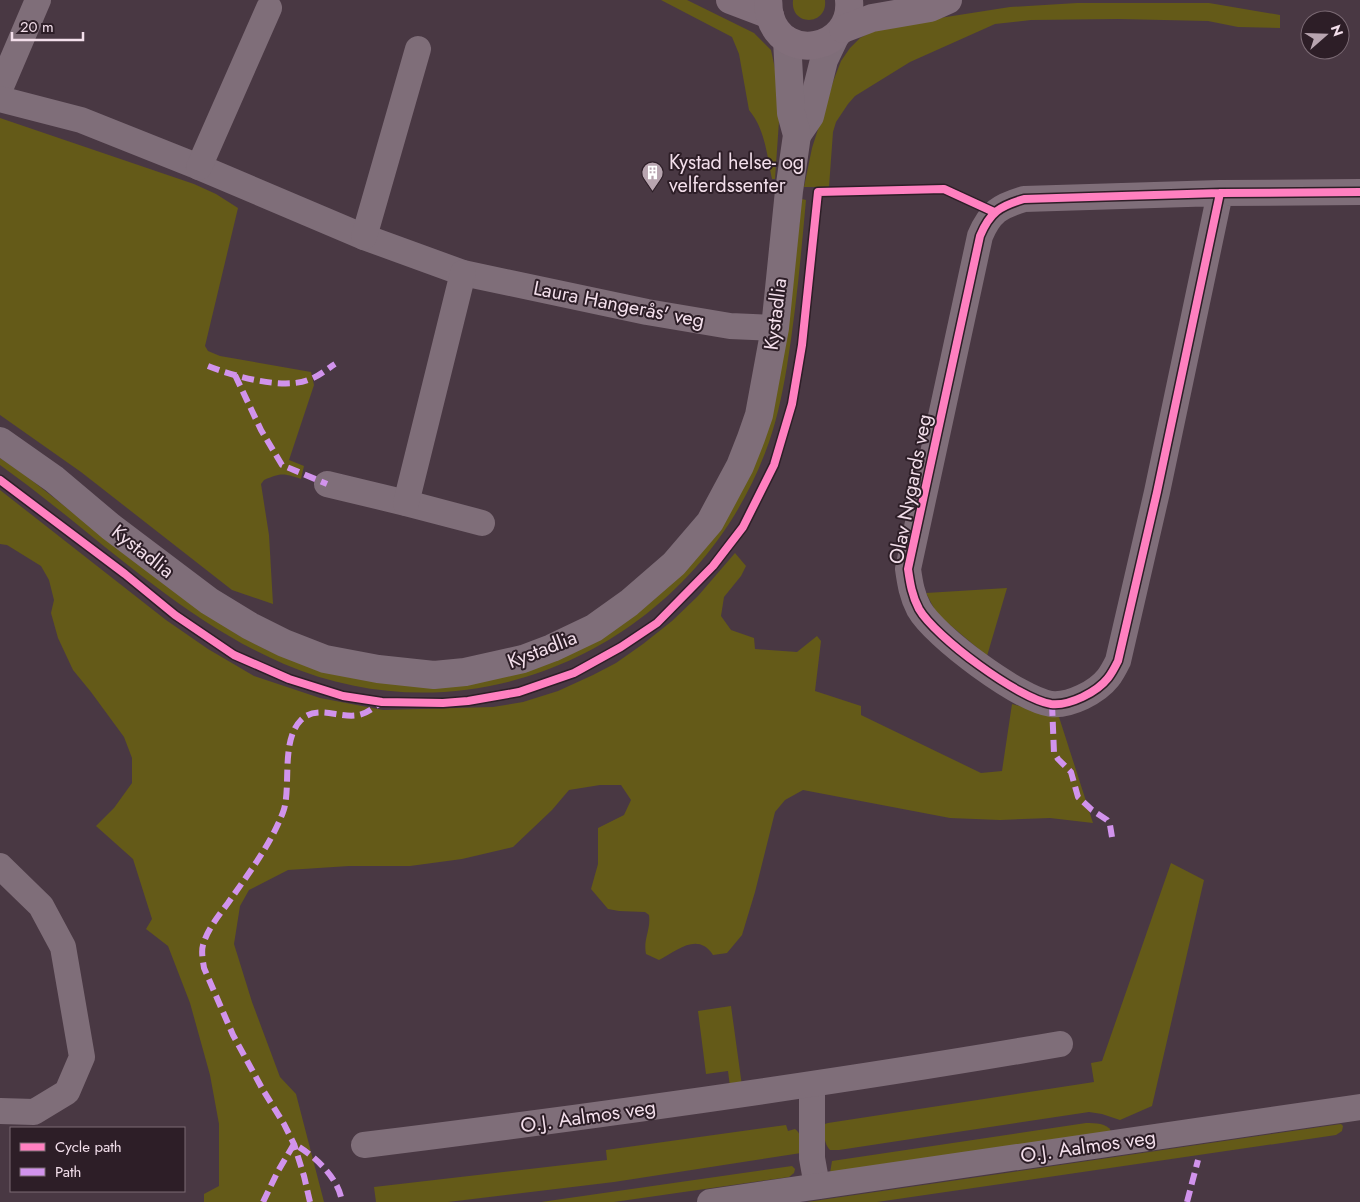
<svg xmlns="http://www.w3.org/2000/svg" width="1360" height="1202" viewBox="0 0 1360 1202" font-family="Jost,sans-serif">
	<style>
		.green { fill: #645a18 }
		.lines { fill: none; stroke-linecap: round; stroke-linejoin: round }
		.minor { stroke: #7f6e79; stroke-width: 26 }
		.tertiary { stroke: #7f6e79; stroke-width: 28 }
		.secondary { stroke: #826f7b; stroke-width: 28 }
		.quiet { stroke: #d193ec; stroke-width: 6; stroke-dasharray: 12 6; stroke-linecap: butt }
		.cycleway-casing { stroke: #2d1e27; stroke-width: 11 }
		.cycleway { stroke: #ff80c0; stroke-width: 8 }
		.labels { text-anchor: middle; stroke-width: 4; stroke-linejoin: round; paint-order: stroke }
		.poi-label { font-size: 20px; fill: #f3dfeb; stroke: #2d1e27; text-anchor: start }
		.street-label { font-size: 20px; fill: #f3dfeb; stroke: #2d1e27 }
	</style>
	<rect width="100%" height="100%" fill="#493843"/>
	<g class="green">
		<path d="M661 0H687L754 33 771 50 779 87V121L775 179H772C767 155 765 129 749 110L739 54 732 37Z"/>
		<path d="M793 0H825C828 26 790 27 793 0Z"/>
		<polygon points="1077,3 1209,3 1280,15 1280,28 1238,27 1208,21 1119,19 1031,20 995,24 910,62 855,96 848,104 836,122 833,132 829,187 804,187 812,148 834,79 841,61 850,48 860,38 873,31 895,25 1010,7"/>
		<path d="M0 118 194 184 216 194 238 208 205 346 208 351 220 356 311 372 314 385 289 460 304 466 301 479C282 473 282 473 264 480L261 484 269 535 273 604 232 590 81 472 0 415Z"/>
		<path d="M802 199 806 200C801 255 796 311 787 366 782 396 776 425 765 453 692 644 475 746 284 664 177 618 94 532 0 465V458L25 475 160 581 238 635 267 650 334 674 387 683 617 628C658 599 687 571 718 531L799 225Z"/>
		<path d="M0 490 166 620 208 649 254 676 320 698 383 710 493 707 523 702 558 691 593 675 616 663 643 644 672 621 698 596 735 553 746 566 741 576 724 597 721 616 731 630 754 638 755 649 797 652 817 636 821 641 815 691 861 706V715L981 773 1002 771 1012 704 1059 717 1093 823 1050 818 1000 820 950 818 803 790 785 800 775 812 755 892 742 935 727 953 713 955C698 932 678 950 659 960L646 954C643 939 651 930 649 915L645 912 619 911 608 909 591 889 598 864V828L624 815 631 800 621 785H600L569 790 552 810 513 847 462 859 410 866H349L288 870 249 890 240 906 234 944 252 1002 280 1077 296 1094 324 1202H204V1194L219 1186V1124L210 1075 190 1003 168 946 146 929 152 919 133 859 96 826 114 808 132 783V758L124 737 91 692 73 670 58 638 51 613 54 600 49 580 41 566 7 545 0 544Z"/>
		<polygon points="1007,588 987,656 937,614 926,593"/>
		<path d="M1171 863 1204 880 1152 1106 1120 1120 1102 1114 1089 1112 839 1150H830C824 1144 823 1132 825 1124L828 1123 1094 1082 1091 1063 1102 1061Z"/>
		<polygon points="731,1006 742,1086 730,1087 728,1071 706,1074 698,1011"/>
		<path d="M1086 1123C1095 1123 1107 1123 1111 1131L830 1173 832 1161Z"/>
		<polygon points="1341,1124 1343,1126 1342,1131 1336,1135 877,1202 807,1202"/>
		<path d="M786 1125 788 1131 795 1129C803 1135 801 1144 801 1153L614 1182 448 1202H376L374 1187 607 1160 606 1150Z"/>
		<polygon points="792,1166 795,1169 794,1173 789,1177 614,1202 541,1202"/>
	</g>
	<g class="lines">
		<g class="minor">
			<polyline points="0,89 38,0"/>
			<polyline points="0,99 81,120 199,167 364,237 463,273 647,312 730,326 775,328"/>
			<polyline points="199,167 269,8"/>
			<path d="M1220 193 1157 492 1118 661C1115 667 1112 673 1108 678 1097 692 1070 706 1051 704 1019 699 935 637 919 609 912 596 910 583 908 569L980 236C990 212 1000 206 1024 199L1220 193 1360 192"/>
			<polyline points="364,237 418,49"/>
			<polyline points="327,484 406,503 482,523"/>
			<polyline points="406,503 463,273"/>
			<polyline points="0,866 41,906 63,947 82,1057 67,1092 34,1112 0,1111"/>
			<polyline points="812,1085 812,1158 817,1186"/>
			<path d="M364 1145C597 1116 829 1084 1060 1044"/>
			<polyline points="710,1202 1360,1107"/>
		</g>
		<g class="tertiary">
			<polyline points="797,135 810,116 824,60 835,37"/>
			<polyline points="0,441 54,479 111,527 209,601 250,626 284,643 325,659 378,669 434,675 465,672 523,659 552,648 594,628 629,603 674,564 710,522 740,466 751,438 759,415 775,328 789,191 797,135 791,113 787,40"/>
		</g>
		<g class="secondary">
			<polyline points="730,0 770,15"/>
			<path d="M768 0C769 5 768 11 770 16 783 64 854 50 849 0"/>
			<polyline points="843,29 872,18 930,8 948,0"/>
		</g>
		<g class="quiet">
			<path d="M208 366C233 376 282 390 308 380 318 377 327 369 335 364"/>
			<polyline points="235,375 261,430 282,465 327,484"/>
			<polyline points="1052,704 1054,753 1058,759 1071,772 1078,797 1092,810 1107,820 1110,825 1112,837"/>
			<path d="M263 1202 278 1171 294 1144C314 1155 339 1178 342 1202"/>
			<path d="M310 1202 304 1176 294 1144 284 1124 263 1090 233 1035 204 968C203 961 201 952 203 945 207 930 219 915 228 903 246 877 266 851 279 822 281 817 284 811 285 805 290 780 282 739 301 720 317 704 339 719 359 715 368 713 374 707 382 702"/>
			<polyline points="1187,1202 1198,1160"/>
		</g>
		<defs>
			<g id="cycleway">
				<path d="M1220 193 1157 492 1118 661C1115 667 1112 673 1108 678 1097 692 1070 706 1051 704 1019 699 935 637 919 609 912 596 910 583 908 569L980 236C990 212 1000 206 1024 199L1220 193 1360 192"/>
				<polyline points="0,480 125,574 175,615 234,655 289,679 343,696 382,702 443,703 468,701 519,692 574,673 621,647 657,623 713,566 743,527 774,465 792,404 802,345 818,192 944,189 994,212"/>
			</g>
		</defs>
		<use href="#cycleway" class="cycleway-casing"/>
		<use href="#cycleway" class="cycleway"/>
	</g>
	<defs>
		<symbol id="building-pin" viewBox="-11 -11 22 30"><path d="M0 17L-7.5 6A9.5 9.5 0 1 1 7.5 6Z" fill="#b8a5b0" stroke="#2d1e27"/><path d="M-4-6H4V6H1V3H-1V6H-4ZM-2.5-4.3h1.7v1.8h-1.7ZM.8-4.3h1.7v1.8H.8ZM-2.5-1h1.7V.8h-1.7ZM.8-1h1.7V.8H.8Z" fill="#fff"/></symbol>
	</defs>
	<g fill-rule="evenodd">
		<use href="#building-pin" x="640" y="160" width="25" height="34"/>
	</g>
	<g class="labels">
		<g class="poi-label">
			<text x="669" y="169">Kystad helse- og<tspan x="669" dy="23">velferdssenter</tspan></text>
		</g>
		<g class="street-label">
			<text transform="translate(619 304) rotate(11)" y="7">Laura Hangerås' veg</text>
			<text transform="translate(775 314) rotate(-83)" y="7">Kystadlia</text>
			<text transform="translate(910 489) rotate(-79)" y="7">Olav Nygards veg</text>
			<text transform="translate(143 551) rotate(38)" y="7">Kystadlia</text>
			<text transform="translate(542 649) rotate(-21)" y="7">Kystadlia</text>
			<text transform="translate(588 1116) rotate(-8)" y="7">O.J. Aalmos veg</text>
			<text transform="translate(1088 1146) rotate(-8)" y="7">O.J. Aalmos veg</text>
		</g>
	</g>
	<rect x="10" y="1127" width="175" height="65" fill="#2d1e27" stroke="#7c6b75"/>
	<rect x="20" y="1143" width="25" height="8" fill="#ff80c0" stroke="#7c6b75"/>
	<text x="55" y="1152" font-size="15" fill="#f3dfeb">Cycle path</text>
	<rect x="20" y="1168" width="25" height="8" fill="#d193ec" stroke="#7c6b75"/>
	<text x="55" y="1177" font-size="15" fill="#f3dfeb">Path</text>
	<g transform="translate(1325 35) rotate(70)"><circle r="24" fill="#2d1e27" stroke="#7c6b75"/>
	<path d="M0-4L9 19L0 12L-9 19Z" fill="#b8a5b0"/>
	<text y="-8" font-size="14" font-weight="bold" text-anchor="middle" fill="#f3dfeb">N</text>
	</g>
	<path d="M12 32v8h71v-8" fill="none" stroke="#f3dfeb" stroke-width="2.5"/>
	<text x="20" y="32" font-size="15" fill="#f3dfeb" stroke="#2d1e27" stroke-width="4" paint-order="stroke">20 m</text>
</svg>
